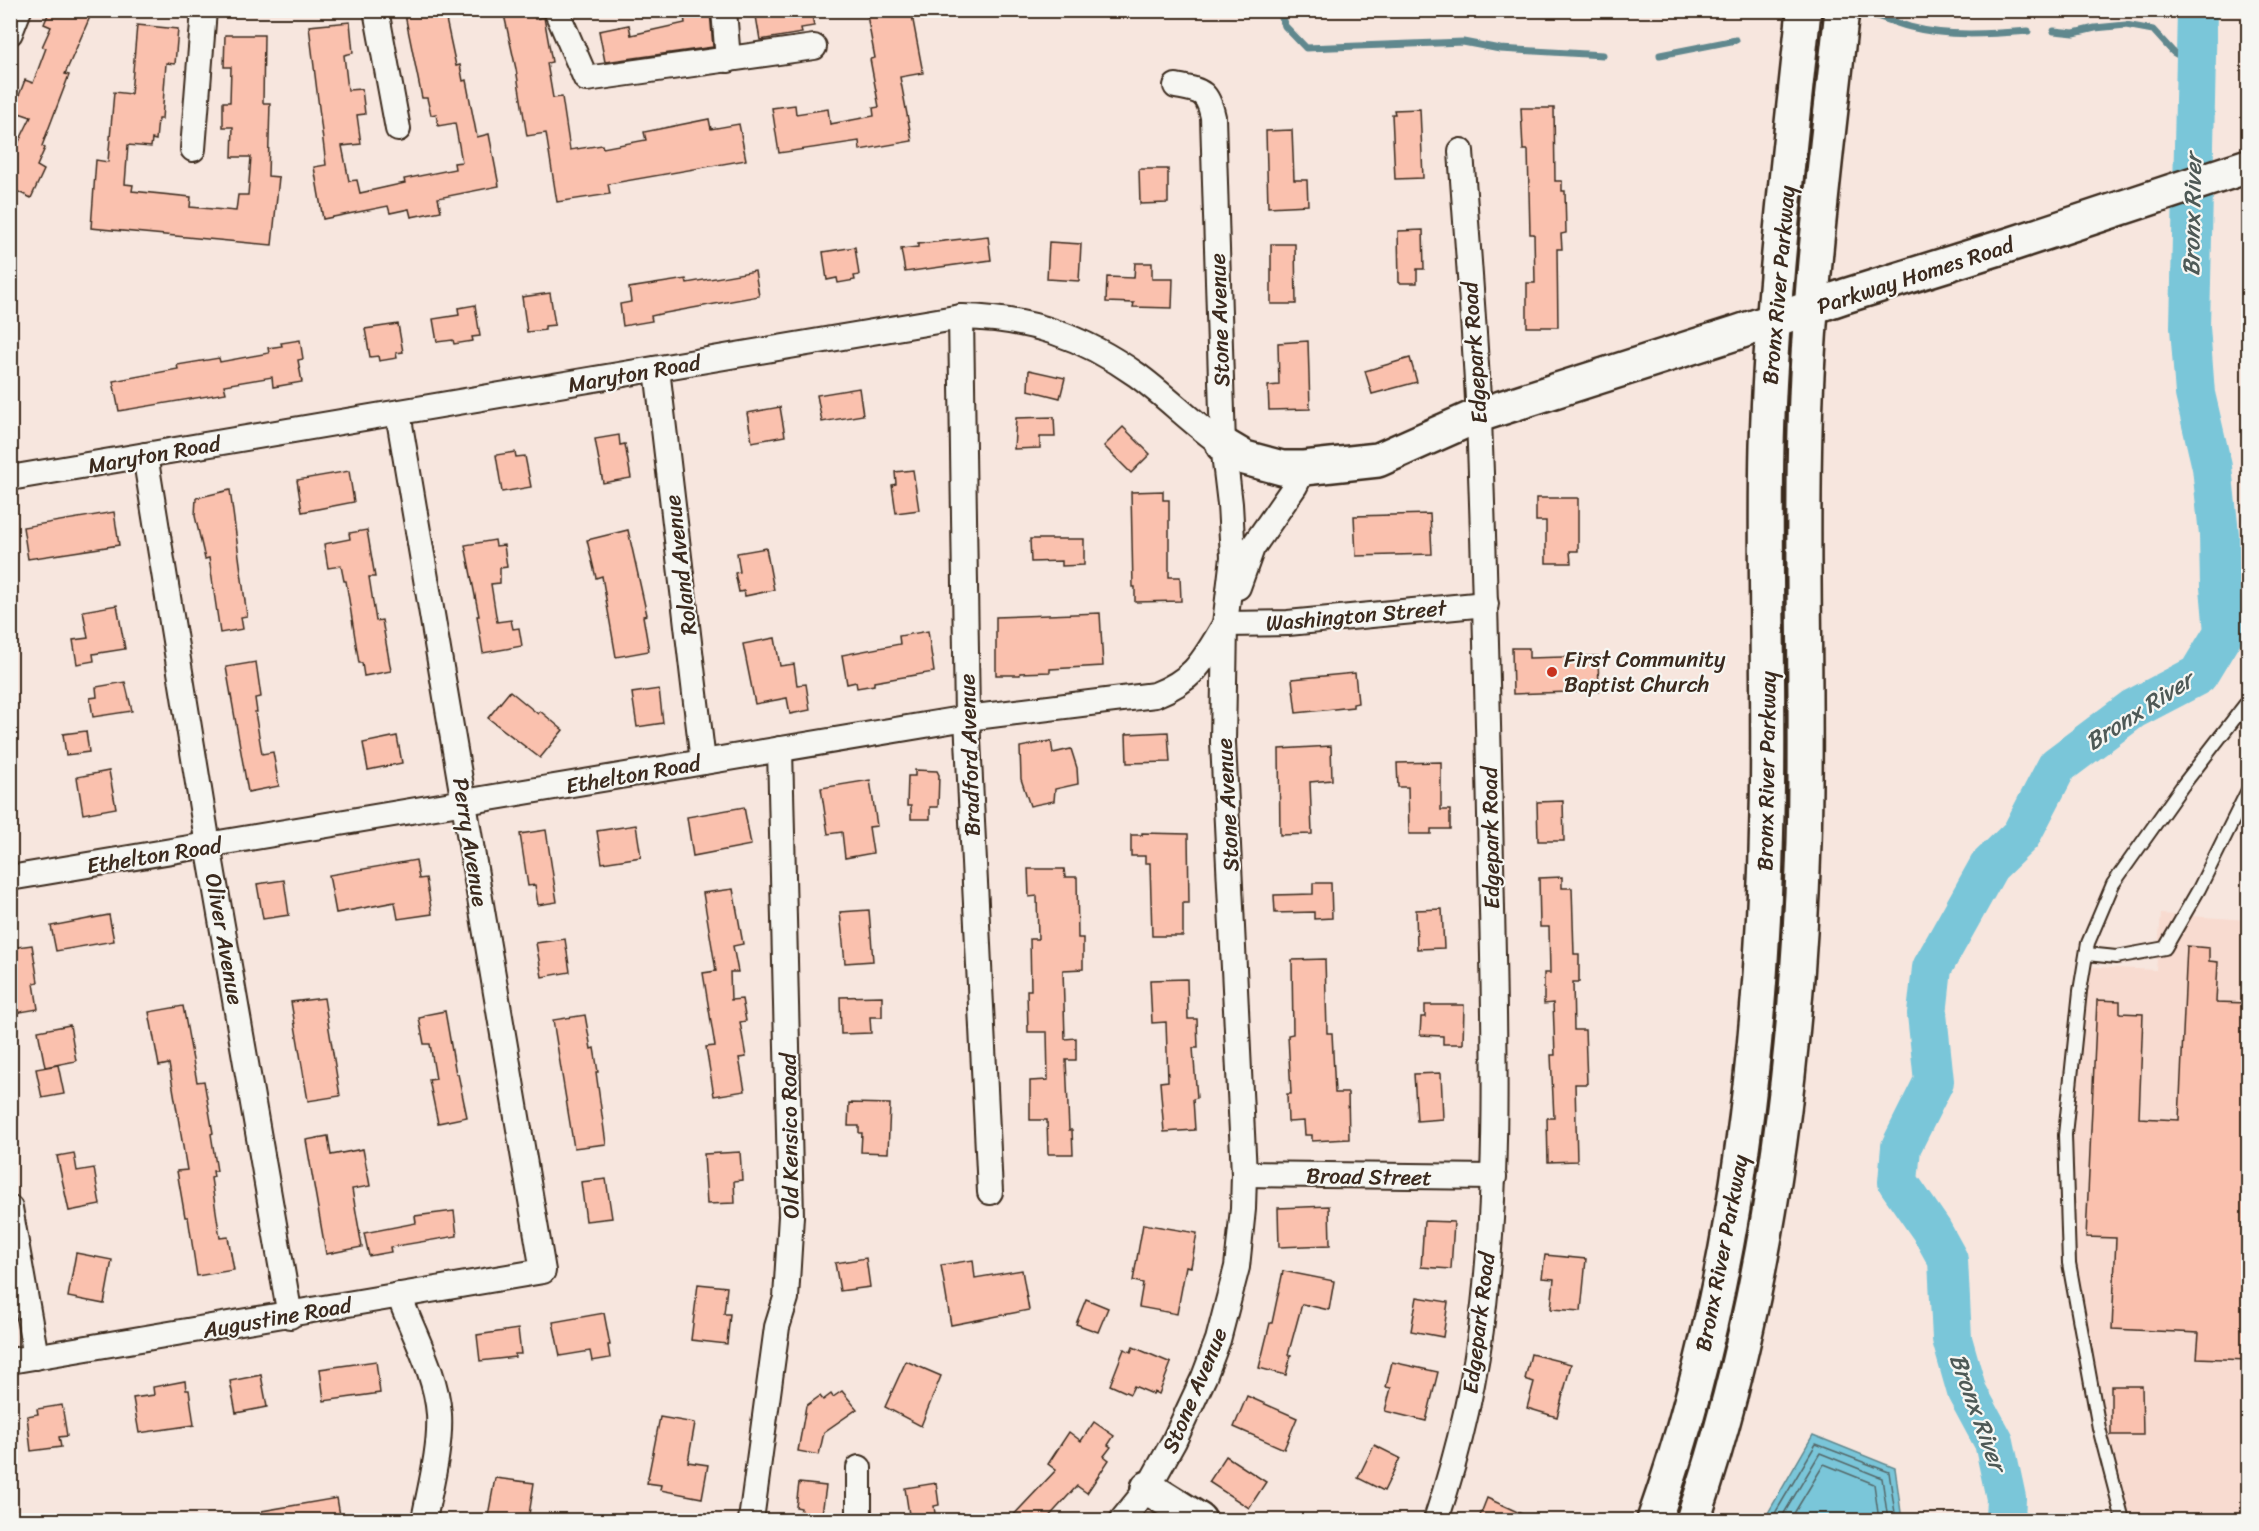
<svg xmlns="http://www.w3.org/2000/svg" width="2259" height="1531" viewBox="0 0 2259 1531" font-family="Sriracha,sans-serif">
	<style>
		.built { fill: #f8dbd0 }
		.water { fill: #7ac6d9; stroke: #61888e; stroke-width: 1.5 }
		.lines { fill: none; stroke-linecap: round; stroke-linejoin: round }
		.shore { stroke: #546869; stroke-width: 1.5 }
		.stream { stroke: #61888e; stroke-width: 7 }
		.river { stroke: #7ac6d9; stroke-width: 40 }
		.building { fill: #fac1ae; stroke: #3b2a1e; stroke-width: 1.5 }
		.lane-casing { stroke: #3b2a1e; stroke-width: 16 }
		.street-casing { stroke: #3b2a1e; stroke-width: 28 }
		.secondary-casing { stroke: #3b2a1e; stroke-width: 38 }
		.highway-casing { stroke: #3b2a1e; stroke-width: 38 }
		.lane { stroke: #f6f6f2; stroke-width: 12 }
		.street { stroke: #f6f6f2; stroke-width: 24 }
		.secondary { stroke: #f6f6f2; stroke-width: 33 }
		.highway { stroke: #f6f6f2; stroke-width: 33 }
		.poi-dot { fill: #c8321e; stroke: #f6f6f2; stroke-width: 2 }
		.labels { text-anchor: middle; stroke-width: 4.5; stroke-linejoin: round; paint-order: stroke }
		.street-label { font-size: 22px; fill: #3b2a1e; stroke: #f6f6f2 }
		.poi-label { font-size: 22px; fill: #3b2a1e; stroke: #f6f6f2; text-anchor: start }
		.water-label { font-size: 24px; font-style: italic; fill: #4e5956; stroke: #f6f6f2 }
	</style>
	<rect width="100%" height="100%" fill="#f7e6de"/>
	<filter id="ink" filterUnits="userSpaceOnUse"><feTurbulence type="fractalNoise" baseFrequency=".0167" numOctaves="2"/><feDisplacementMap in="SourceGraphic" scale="12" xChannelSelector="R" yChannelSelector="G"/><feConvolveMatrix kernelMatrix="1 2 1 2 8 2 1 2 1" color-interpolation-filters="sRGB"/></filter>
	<g filter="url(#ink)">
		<polygon class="built" points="2161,914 2248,920 2248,1520 2127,1520 2104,1433 2081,1315 2066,1194 2077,966 2156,970"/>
		<g class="water">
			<polygon points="1813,1435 1895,1468 1902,1520 1764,1520"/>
			<polygon points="2006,1498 2029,1520 1999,1520"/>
		</g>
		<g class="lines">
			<g class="shore">
				<polyline points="1771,1520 1816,1444 1889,1472 1896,1520"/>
				<polyline points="1780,1520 1820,1453 1882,1478 1888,1520"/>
				<polyline points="1790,1520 1824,1464 1874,1484 1879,1520"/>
			</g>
			<g class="stream">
				<polyline points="1279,10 1285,26 1306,48 1463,42 1500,49 1603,55"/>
				<path d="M1869 13C1883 18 1896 23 1910 27 1947 37 1990 34 2028 31"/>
				<polyline points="2054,31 2074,33 2095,28 2126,25 2153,30 2173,52 2195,65"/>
				<polyline points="1660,55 1736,40"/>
			</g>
			<polyline class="river" points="2005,1520 2006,1498 1994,1442 1967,1392 1952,1339 1948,1260 1932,1231 1898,1182 1901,1147 1934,1081 1927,1014 1932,968 1989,866 2021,835 2057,766 2133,709 2198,675 2224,632 2220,587 2219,534 2212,467 2195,394 2190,327 2197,10"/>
		</g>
		<g class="building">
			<polygon points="50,10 93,10 65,74 69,75 42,146 45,148 37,166 44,170 31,198 10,188 10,160 31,117 13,111 25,80 33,83 46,48 42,47 51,27 44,24"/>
			<polygon points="404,10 444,10 456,66 460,65 463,81 466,80 477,137 489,134 499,186 438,198 441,211 411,217 409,209 390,213 388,206 323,219 314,167 326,165 309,26 350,22 353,53 344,55 348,90 362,89 365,114 357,115 361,144 342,146 349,181 357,180 360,193 405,183 404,179 455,169 454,163 462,162 455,123 438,126 436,114 431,115 427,98 422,98"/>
			<polygon points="503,10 533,10 535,19 544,17 552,62 547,63 553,98 562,97 570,150 602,145 603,148 646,140 644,132 709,119 711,129 739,124 746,160 608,184 610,194 557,202 546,133 527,136 516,69"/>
			<polygon points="755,10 811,10 814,26 801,28 802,33 760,40"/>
			<polygon points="866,10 911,10 923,73 900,77 912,141 860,150 859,141 779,153 772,108 795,105 796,114 828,109 830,124 874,116 873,108 879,107 870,59 875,58"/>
			<polygon points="710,12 713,47 605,62 599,31 629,25 631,35 685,23 684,16"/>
			<polygon points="137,25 178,29 175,64 166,63 162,119 158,119 156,140 152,139 151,147 128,145 125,184 133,185 132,191 191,197 190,207 236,211 238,195 248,195 251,157 232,157 233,127 223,127 223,102 230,102 231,67 224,67 225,35 264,35 263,103 270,103 268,176 279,177 272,245 91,228 96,160 108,162 114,92 131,94"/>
			<polygon points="1521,108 1554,108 1555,181 1562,181 1562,191 1565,191 1566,233 1561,234 1562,249 1557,249 1558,327 1527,327 1527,283 1535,283 1534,234 1530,234 1528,150 1523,150"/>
			<polygon points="1420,109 1423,178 1395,179 1392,114 1395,114 1394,110"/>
			<polygon points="1292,130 1294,180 1307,180 1308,205 1268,207 1266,131"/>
			<polygon points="1139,169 1168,169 1168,203 1140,204"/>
			<polygon points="1423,230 1424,269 1417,269 1417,283 1399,283 1398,231"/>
			<polygon points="988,236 991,260 905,272 901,249 918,247 918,244"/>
			<polygon points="1049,242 1081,244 1079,281 1047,279"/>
			<polygon points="1271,244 1295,244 1296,304 1271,304"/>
			<polygon points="855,247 859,275 854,276 855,280 838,283 837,278 827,280 823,252"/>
			<polygon points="1135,263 1152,263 1152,279 1173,279 1172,308 1133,307 1134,303 1106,302 1107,277 1134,278"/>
			<polygon points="755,271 759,296 660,314 651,316 652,321 623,326 620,304 631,302 629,288 686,279 687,283"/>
			<polygon points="550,293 555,325 545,326 545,330 527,332 522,297"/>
			<polygon points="475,305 480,336 472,337 473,341 454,344 453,340 437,342 433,319 459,315 458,308"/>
			<polygon points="398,324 403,352 396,353 397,358 379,361 378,356 370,357 365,329"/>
			<polygon points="300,340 303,359 298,360 302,382 273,387 272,377 224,385 226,393 119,411 113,381 178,369 177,365 219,358 220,362 269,353 268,348 282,346 281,343"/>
			<polygon points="1308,341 1310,409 1269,410 1268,386 1279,385 1278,343"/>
			<polygon points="1410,358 1417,382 1372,394 1365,371"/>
			<polygon points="1029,370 1065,378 1060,398 1028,390"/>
			<polygon points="859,388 863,415 822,422 817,395"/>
			<polygon points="780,407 785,436 752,442 747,413"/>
			<polygon points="1054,417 1055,437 1040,437 1040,448 1014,449 1016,418"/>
			<polygon points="1123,427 1150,454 1131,473 1104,446"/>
			<polygon points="619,435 620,445 625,444 631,478 603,483 595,439"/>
			<polygon points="515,452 516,457 525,456 531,487 502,492 496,455"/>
			<polygon points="913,470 919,510 896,513 892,485 896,484 895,472"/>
			<polygon points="349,471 354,502 302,512 297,480"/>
			<polygon points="230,490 247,616 241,617 243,629 220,633 209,558 205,559 195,516 196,498"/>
			<polygon points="1163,491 1163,500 1169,500 1169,577 1180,577 1181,601 1135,602 1135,587 1133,587 1131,492"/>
			<polygon points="1536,498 1578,498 1578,551 1570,551 1571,563 1546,563 1546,521 1536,521"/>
			<polygon points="114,512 119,545 28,559 23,527"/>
			<polygon points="1430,514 1432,554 1356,556 1354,516"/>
			<polygon points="367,530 375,577 369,577 376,621 382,620 391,671 364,676 362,663 359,663 346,581 344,581 341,566 328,568 324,544 350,539 349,533"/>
			<polygon points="628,530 647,615 643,616 649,651 616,657 602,576 596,578 587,540"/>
			<polygon points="1030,539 1084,539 1084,565 1062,566 1062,561 1031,562"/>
			<polygon points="495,540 496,546 504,545 507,567 500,568 500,583 491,584 497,622 511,620 513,629 519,628 522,646 483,653 477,616 479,616 465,545"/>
			<polygon points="766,548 774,590 745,596 744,591 739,592 735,573 740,572 737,553"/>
			<polygon points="117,605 125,649 93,654 94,661 77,664 73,640 88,638 83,611"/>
			<polygon points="1100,613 1103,666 1050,669 1050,672 1020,673 1020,675 996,675 996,617"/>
			<polygon points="928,631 934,672 874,682 874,685 857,688 856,682 847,684 842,655 900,644 899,636"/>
			<polygon points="775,638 780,666 794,664 797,685 806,684 810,710 790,714 787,698 755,704 743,644"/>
			<polygon points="1512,648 1529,648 1529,658 1598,656 1599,691 1513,694"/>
			<polygon points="256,662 261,697 255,698 257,712 255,712 262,754 273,752 279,786 248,792 226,667"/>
			<polygon points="1355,673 1358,703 1353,704 1353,707 1296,713 1292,679"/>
			<polygon points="125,682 132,711 93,717 90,698 97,697 96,687"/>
			<polygon points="659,689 663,723 637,727 632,693"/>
			<polygon points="510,691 538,714 540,711 563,730 540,758 488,718"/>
			<polygon points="86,731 89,752 66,755 63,734"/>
			<polygon points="1168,732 1170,762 1127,763 1126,734"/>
			<polygon points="397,736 402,763 368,770 363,743"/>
			<polygon points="1051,741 1053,753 1071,749 1077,768 1078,784 1055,789 1054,801 1030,806 1021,779 1020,747"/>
			<polygon points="1331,746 1332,780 1310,782 1312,834 1280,835 1279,749"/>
			<polygon points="1441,762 1441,810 1450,810 1450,829 1431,829 1431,834 1409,834 1408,787 1398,787 1397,763"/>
			<polygon points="915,770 937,771 939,775 938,807 930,807 930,819 911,819 911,806 907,806 908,776 915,776"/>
			<polygon points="109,771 116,808 83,814 77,777"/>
			<polygon points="870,780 877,826 869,827 873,853 845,858 842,832 828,834 821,788"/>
			<polygon points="1563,801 1564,841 1538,841 1537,802"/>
			<polygon points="744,807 751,845 693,856 687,817"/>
			<polygon points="636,825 641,857 602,863 597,831"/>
			<polygon points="546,830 557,902 538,905 535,885 528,886 520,834"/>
			<polygon points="1142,833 1188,834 1189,903 1183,903 1183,936 1152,936 1150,863 1145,863 1145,856 1131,856 1131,835 1142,835"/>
			<polygon points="416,860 419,879 426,878 432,914 398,919 395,902 336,913 329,875"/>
			<polygon points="1028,869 1064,869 1065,877 1077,877 1078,938 1083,938 1083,969 1063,970 1065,1039 1076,1038 1076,1060 1066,1060 1069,1130 1072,1130 1073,1154 1048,1154 1047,1120 1030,1120 1030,1081 1048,1080 1047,1032 1028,1032 1027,990 1031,990 1030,939 1038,939 1037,896 1029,897"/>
			<polygon points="1562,877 1562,888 1572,888 1574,954 1579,954 1579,982 1573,982 1574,1030 1585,1030 1587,1084 1575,1084 1577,1161 1548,1162 1547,1118 1554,1118 1551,1055 1555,1055 1553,1003 1544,1004 1544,973 1550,973 1549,927 1540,927 1539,878"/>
			<polygon points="284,880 289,915 263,919 257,884"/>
			<polygon points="1313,883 1331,883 1332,918 1314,919 1314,912 1275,913 1274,895 1313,894"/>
			<polygon points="733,889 743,944 733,946 738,972 730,972 731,1000 742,999 746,1021 740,1022 746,1057 739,1058 745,1091 714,1096 706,1047 715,1046 703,973 716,971 703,893"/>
			<polygon points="1442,909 1444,948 1417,949 1416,910"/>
			<polygon points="869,910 873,961 845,963 840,912"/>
			<polygon points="109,915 114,941 56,951 51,926"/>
			<polygon points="565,939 570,972 542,977 536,943"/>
			<polygon points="32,945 38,982 34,983 38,1009 15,1013 10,981 10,948"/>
			<polygon points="2187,946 2209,948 2209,961 2218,962 2216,1002 2248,1003 2248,1360 2197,1358 2199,1333 2112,1329 2116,1238 2086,1237 2097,1000 2120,1001 2120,1013 2143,1014 2139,1118 2179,1120"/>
			<polygon points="1325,959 1327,1033 1332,1033 1335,1093 1348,1093 1349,1139 1312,1141 1312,1135 1305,1135 1304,1121 1288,1122 1287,1094 1291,1094 1288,1035 1293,1034 1292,960"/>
			<polygon points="1187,979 1188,1019 1197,1019 1198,1048 1193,1048 1197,1098 1193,1099 1195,1130 1164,1132 1160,1082 1168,1081 1166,1022 1152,1023 1150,980"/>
			<polygon points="882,996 882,1017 870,1017 871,1033 841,1034 840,997"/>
			<polygon points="324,998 340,1096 308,1101 291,1002"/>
			<polygon points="1425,1005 1464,1005 1463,1044 1443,1044 1443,1036 1420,1035 1421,1017 1425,1017"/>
			<polygon points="183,1006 197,1082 204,1081 213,1133 211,1134 217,1171 213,1171 214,1177 211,1178 220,1238 228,1237 234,1270 197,1276 188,1217 185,1217 177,1171 187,1170 169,1064 159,1066 149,1012"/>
			<polygon points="445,1011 456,1074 458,1074 467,1117 438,1123 429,1080 436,1079 430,1044 424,1044 419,1018 424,1017 424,1015"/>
			<polygon points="585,1015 591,1049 594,1048 598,1072 596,1072 606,1144 574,1148 553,1020"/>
			<polygon points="70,1025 76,1061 45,1067 38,1031"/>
			<polygon points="58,1065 64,1094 42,1098 36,1069"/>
			<polygon points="1441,1073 1443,1119 1417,1121 1414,1074"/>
			<polygon points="849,1103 890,1104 888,1153 861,1152 862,1133 859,1133 859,1126 848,1126"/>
			<polygon points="328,1136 331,1155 363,1149 370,1186 352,1189 362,1247 326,1254 306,1140"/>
			<polygon points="740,1152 742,1180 734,1181 735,1203 707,1204 704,1154"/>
			<polygon points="74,1153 77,1171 94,1168 100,1205 69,1211 57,1156"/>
			<polygon points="606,1179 612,1218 586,1221 581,1182"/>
			<polygon points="1329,1206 1330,1245 1279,1247 1278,1208"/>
			<polygon points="454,1211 457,1236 390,1247 391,1252 369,1256 364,1233 416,1223 415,1216"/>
			<polygon points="1424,1221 1454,1222 1451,1269 1421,1267"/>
			<polygon points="1143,1224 1197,1233 1191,1267 1186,1266 1177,1314 1139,1307 1143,1283 1133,1281"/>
			<polygon points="76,1253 112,1260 104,1304 68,1297"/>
			<polygon points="1545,1255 1586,1259 1581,1311 1551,1309 1554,1279 1542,1278"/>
			<polygon points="866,1258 870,1287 840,1291 835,1263"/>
			<polygon points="973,1260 975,1278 1022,1270 1029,1310 951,1325 941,1265"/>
			<polygon points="1283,1271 1334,1281 1329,1310 1302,1304 1288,1355 1291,1355 1286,1375 1259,1368 1270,1323 1272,1323"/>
			<polygon points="698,1284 727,1287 724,1314 730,1314 727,1344 691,1340"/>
			<polygon points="1417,1297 1448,1302 1443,1337 1411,1331"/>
			<polygon points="1086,1299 1108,1308 1098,1332 1076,1324"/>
			<polygon points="604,1313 610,1345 608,1345 610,1358 592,1361 590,1351 560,1356 553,1322"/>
			<polygon points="518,1329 521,1354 515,1354 515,1357 480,1361 477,1335"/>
			<polygon points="1133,1347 1171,1363 1159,1394 1154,1392 1153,1394 1134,1386 1130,1394 1110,1385 1124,1349 1131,1352"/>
			<polygon points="1531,1354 1571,1364 1557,1417 1527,1408 1534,1382 1525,1379"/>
			<polygon points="376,1361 380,1393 324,1401 320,1369"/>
			<polygon points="906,1361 941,1376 921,1426 885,1407"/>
			<polygon points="1392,1362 1438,1372 1426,1421 1385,1411 1391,1388 1386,1387"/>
			<polygon points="261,1375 267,1407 236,1413 230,1381"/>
			<polygon points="185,1381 186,1390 189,1390 194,1425 139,1433 133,1398 154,1395 153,1387"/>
			<polygon points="2111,1386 2142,1386 2143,1435 2111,1435"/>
			<polygon points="842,1391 857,1409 824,1432 819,1455 798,1451 806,1406 820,1396 823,1400 831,1394 833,1397"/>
			<polygon points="1247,1396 1297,1418 1284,1449 1234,1427"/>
			<polygon points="62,1405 67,1436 59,1437 61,1447 31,1451 27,1416 38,1414 37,1409"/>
			<polygon points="660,1417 695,1423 688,1462 708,1465 702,1498 660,1490 661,1485 647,1483"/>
			<polygon points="1094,1422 1114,1436 1108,1445 1111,1447 1104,1456 1109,1460 1087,1493 1077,1486 1045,1521 1008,1521 1056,1470 1048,1464 1069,1432 1081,1441"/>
			<polygon points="1374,1445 1400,1458 1384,1491 1358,1478"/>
			<polygon points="1226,1456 1266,1482 1249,1508 1209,1482"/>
			<polygon points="495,1478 534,1483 528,1521 487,1521"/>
			<polygon points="799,1483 826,1486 821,1521 799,1521 801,1508 796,1507"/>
			<polygon points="936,1483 939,1505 934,1506 936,1521 910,1521 905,1488"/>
			<polygon points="337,1498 341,1521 262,1521 262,1511"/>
			<polygon points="1487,1498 1537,1521 1478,1521"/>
		</g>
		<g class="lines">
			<defs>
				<g id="lane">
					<polyline points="2087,954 2116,957 2165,948 2199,889 2248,790"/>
					<polyline points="2123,1520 2099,1428 2069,1263 2065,1135 2080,991 2088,943 2113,884 2183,785 2248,701"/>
				</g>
				<g id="street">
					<polyline points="376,10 398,129"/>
					<polyline points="556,10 586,79 814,47"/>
					<polyline points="724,10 728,60"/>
					<polyline points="10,33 19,10"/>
					<polyline points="193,149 204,10"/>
					<polyline points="961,317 967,718 990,1192"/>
					<polyline points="657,369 703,762"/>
					<polyline points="145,455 208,845 290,1316"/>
					<path d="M10 478 961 317C1029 318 1082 336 1137 375 1167 397 1193 424 1223 445"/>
					<polyline points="1238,587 1252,548 1295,486 1304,468"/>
					<polyline points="1225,624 1288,623 1486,604"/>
					<path d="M10 878 967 718 1155 695C1195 679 1203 661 1224 626"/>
					<polyline points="1244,1174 1494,1177"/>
					<polyline points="10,1208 36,1357"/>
					<path d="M399 1295C413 1334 436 1373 439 1414 441 1447 430 1488 424 1520"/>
					<polyline points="10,1361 543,1271 398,413"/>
					<polyline points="859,1468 859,1520"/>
					<polyline points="751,1520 777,1327 786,1298 791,1216 780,749"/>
					<path d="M1122 1520 1148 1488 1174 1441 1204 1377 1218 1340 1237 1267 1243 1209 1244 1174 1223 742 1225 624 1233 557 1230 504 1223 445 1213 117C1207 90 1201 91 1176 86"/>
					<path d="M1436 1520C1459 1451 1476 1378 1484 1305 1500 1158 1494 1010 1491 863 1488 715 1485 568 1479 420 1475 330 1467 241 1461 151"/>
				</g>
				<g id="secondary">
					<polyline points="1223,445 1245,458 1282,468 1304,468 1378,460 1479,415 1739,332 1845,296 2012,244 2248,166"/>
					<polyline points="1148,1488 1199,1520"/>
				</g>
				<g id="highway">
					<path d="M1654 1520C1734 1295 1763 1051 1767 813 1770 690 1764 568 1767 445 1771 300 1789 155 1804 10"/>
					<path d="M1693 1520C1767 1302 1797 1072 1804 843 1808 705 1801 568 1805 430 1808 290 1827 150 1842 10"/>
				</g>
			</defs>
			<use href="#lane" class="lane-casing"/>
			<use href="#street" class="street-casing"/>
			<use href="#secondary" class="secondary-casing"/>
			<use href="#highway" class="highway-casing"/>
			<use href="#lane" class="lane"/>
			<use href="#street" class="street"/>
			<use href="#secondary" class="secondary"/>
			<use href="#highway" class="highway"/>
		</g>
	</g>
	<circle class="poi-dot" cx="1552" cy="672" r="6"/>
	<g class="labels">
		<g class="street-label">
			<text transform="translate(1915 275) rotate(-18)" y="8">Parkway Homes Road</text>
			<text transform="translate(1778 285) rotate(-85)" y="8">Bronx River Parkway</text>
			<text transform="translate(1219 320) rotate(-92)" y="8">Stone Avenue</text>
			<text transform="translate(1474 353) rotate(-94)" y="8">Edgepark Road</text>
			<text transform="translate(634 373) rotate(-10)" y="8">Maryton Road</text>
			<text transform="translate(154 454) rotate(-10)" y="8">Maryton Road</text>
			<text transform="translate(680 565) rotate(-97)" y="8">Roland Avenue</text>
			<text transform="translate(1356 615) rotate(-5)" y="8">Washington Street</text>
			<text transform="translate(969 755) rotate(-92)" y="8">Bradford Avenue</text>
			<text transform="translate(1766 771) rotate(-89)" y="8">Bronx River Parkway</text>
			<text transform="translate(633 774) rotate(-10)" y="8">Ethelton Road</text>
			<text transform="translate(1227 805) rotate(-93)" y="8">Stone Avenue</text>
			<text transform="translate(1490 838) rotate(-91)" y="8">Edgepark Road</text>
			<text transform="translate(471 842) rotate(81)" y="8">Perry Avenue</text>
			<text transform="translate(154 855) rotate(-9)" y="8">Ethelton Road</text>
			<text transform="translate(225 939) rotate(80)" y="8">Oliver Avenue</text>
			<text transform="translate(789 1136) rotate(-91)" y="8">Old Kensico Road</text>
			<text transform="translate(1369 1176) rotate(1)" y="8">Broad Street</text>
			<text transform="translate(1721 1253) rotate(-79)" y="8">Bronx River Parkway</text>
			<text transform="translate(277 1317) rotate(-10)" y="8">Augustine Road</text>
			<text transform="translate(1478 1323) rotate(-83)" y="8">Edgepark Road</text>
			<text transform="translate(1194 1390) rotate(-67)" y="8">Stone Avenue</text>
		</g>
		<g class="poi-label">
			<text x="1564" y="667">First Community<tspan x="1564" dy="25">Baptist Church</tspan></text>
		</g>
		<g class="water-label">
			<text transform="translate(2192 215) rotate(-89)" y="8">Bronx River</text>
			<text transform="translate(2139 711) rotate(-33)" y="8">Bronx River</text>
			<text transform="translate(1978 1412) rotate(70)" y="8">Bronx River</text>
		</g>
	</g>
	<rect width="2259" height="1531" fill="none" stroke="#f6f6f2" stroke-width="36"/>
	<rect x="18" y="18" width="2223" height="1495" fill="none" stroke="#3b2a1e" stroke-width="2" filter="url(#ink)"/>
</svg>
